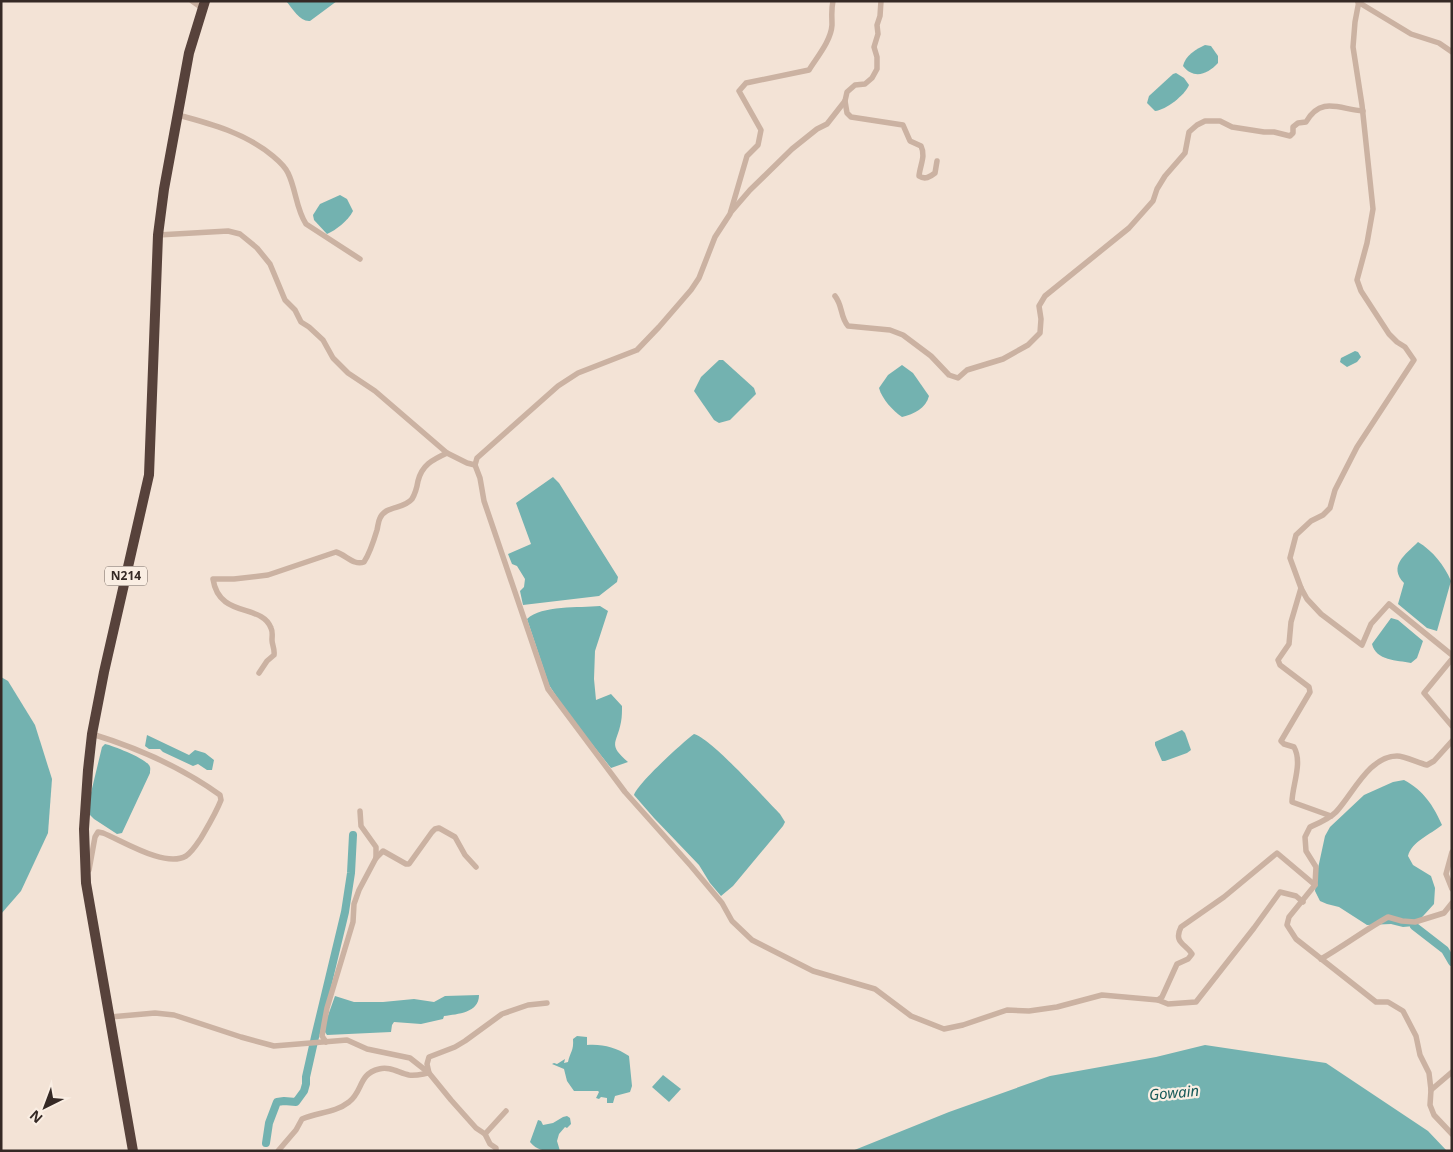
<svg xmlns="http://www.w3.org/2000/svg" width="1453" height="1152" viewBox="0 0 1453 1152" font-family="'Noto Sans',sans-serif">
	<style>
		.water { fill: #73b2b0 }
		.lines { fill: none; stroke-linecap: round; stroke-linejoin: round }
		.canal { stroke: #73b2b0; stroke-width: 8 }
		.street { stroke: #cbb2a2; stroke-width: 5.5 }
		.highway { stroke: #57423b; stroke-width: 10 }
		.labels { text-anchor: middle; stroke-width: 4.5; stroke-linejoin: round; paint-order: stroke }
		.shield { fill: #faeee3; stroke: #70645e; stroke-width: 1 }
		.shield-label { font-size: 12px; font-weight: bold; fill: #352925 }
		.water-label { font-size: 15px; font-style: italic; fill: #175a59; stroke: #faeee3 }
	</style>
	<rect width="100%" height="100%" fill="#f3e3d6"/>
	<g class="water">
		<path d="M286 1H337L310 21C300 22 293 9 286 1Z"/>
		<path d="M1205 45 1211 46 1218 56V63C1208 74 1194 80 1183 66 1185 56 1196 49 1205 45Z"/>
		<path d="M1176 73 1184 78 1189 85C1185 95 1166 110 1155 111L1147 103 1149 96 1173 74Z"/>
		<path d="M340 195 347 199 353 211C348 221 336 230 327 234L314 220 313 215 320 204Z"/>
		<polygon points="1355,351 1358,352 1361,357 1357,362 1347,367 1340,362 1341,358"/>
		<polygon points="719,360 723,360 754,388 756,394 730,420 719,423 714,420 694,391 701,377"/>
		<path d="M902 365 913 373 929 396C926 408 914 414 902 417 893 411 882 399 879 388L888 375Z"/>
		<polygon points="553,477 559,483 618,577 617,582 599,596 523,605 520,591 524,587 525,579 517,566 512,564 508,554 531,544 516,503"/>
		<path d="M1418 542C1433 551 1444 565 1451 581L1437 631 1427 628 1398 604 1404 583C1388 566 1405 555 1418 542Z"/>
		<path d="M600 606 608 611 595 651 594 679 596 700 611 694 622 706C622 711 622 717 621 722 617 744 607 744 628 762L611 768 568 714 549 685 527 619C542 605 579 608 600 606Z"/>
		<path d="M1391 618 1398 620 1423 641 1417 658 1411 663C1397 660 1376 661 1372 644Z"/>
		<polygon points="1,677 8,681 35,725 52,779 48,833 21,891 1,914"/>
		<polygon points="1182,730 1185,733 1191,750 1187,753 1165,761 1162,761 1155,745 1155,742"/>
		<path d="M694 734C712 739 764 798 780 814L785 822 783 826 733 886 721 896 710 883 699 865 654 818 634 795C638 783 682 743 694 734Z"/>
		<polygon points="147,735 189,755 195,750 205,753 214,760 212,770 207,770 198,764 193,766 163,752 160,749 149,749 145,746"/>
		<path d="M105 744C114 746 144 758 149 765 151 768 150 769 150 773L122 833 117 834 94 819 90 815 89 801 102 747Z"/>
		<path d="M1404 780C1424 791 1433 805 1442 825 1430 835 1412 841 1408 856L1413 865 1431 876 1435 888 1434 904 1414 926 1403 927 1391 924 1367 925 1339 907 1327 904 1320 901 1315 891 1317 873 1325 836 1330 827 1364 795 1393 782Z"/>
		<path d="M479 995C479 1013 458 1014 444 1016L443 1019 421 1024 394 1022 392 1025 391 1032 327 1035 325 1032V1024L335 996 354 1002H383L414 999 434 1002 445 996Z"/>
		<path d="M577 1036 587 1037V1045C603 1044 615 1047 629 1056L632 1086 630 1092 615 1096 613 1103H607V1098L601 1097 599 1099 596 1098 599 1092 598 1091H574L567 1081 564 1069 552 1064 554 1063 557 1064 565 1059 564 1063 568 1062C570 1052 574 1051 573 1039Z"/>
		<polygon points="1205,1045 1326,1063 1428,1131 1447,1151 852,1151 949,1112 1050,1076 1156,1057"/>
		<polygon points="663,1075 681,1089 669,1102 652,1087"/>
		<path d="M567 1116 570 1118 571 1124 567 1128 565 1127 559 1134 557 1141 560 1151C548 1151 538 1152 530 1142L538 1120 541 1121 543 1125 553 1123 563 1117Z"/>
	</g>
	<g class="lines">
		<g class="canal">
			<polyline points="1414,926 1445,950 1452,962"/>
			<polyline points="266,1143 269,1123 277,1102 284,1101 296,1102 304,1091 306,1084 306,1077 315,1037 345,912 351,873 353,835"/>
		</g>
		<g class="street">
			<polyline points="192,1 202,8"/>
			<path d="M833 1C831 10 832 16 832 25 831 41 817 57 809 70L746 83 739 91 761 130 758 145 747 156 730 214 715 237 699 278 691 290 659 327 637 350 578 373 558 386 477 458 475 465 480 478 484 501 548 689 625 792 691 866 722 903 732 921 752 940 813 971 875 989 911 1016 944 1029 963 1025 1007 1010 1029 1011 1057 1007 1102 995 1158 1000 1162 997 1177 964 1188 959 1192 954C1186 944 1173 943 1181 927L1224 897 1277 853 1315 885"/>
			<polyline points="1359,1 1355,22 1353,47 1362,105 1373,209 1367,243 1357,280 1361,291 1389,334 1397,342 1405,347 1414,360 1357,447 1335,490 1330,508 1323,515 1311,521 1296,535 1290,558 1301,588 1307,599 1321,614 1362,645 1371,624 1389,604 1452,655"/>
			<polyline points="1358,2 1411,34 1439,43 1452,52"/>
			<path d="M845 101 847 113 851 117 903 125 910 141 921 146C926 156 920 165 919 176 925 180 930 177 935 173L937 161"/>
			<path d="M178 115C212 124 245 133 273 156 279 161 285 166 288 173 296 189 296 209 306 224L360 259"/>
			<polyline points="731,212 750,190 792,149 817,129 827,124 845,101 847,92 855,85 865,84 872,78 877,69 877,57 874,47 878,34 877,25 880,16 881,1"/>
			<polyline points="158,235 228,231 240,234 257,248 270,264 285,300 295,310 301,322 309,327 323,340 333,358 348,373 375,391 447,453 467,463 475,465"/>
			<path d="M835 296C843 306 840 317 848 326L890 330 903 335 931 356 949 375 958 378 967 370 1003 359 1028 345 1040 333 1041 319 1039 306 1045 296 1129 228 1153 201 1157 189 1165 176 1185 153 1189 132 1197 125 1205 121H1220L1232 127 1264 132H1274L1290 136 1293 133V127L1298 123 1306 122C1321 96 1339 109 1363 111"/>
			<path d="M1301 588 1291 622 1289 644 1278 660 1280 665 1309 687 1310 692 1281 741 1284 744 1294 747C1303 763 1292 786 1292 802L1331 816"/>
			<polyline points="1452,659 1424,693 1452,726"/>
			<path d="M259 673 267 661 274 655C275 649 272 645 272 640 272 636 273 632 271 628 262 603 219 619 213 579H234L268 575 336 552C346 555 354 566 364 562 370 553 374 540 377 530 378 526 378 522 380 518 386 505 403 510 412 499 415 494 417 487 418 481 422 465 432 460 447 453"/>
			<path d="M1452 741 1434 761 1427 765C1418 763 1405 756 1397 756 1369 756 1353 794 1336 812 1329 819 1319 823 1310 827L1305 837 1306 851 1316 867 1315 885 1289 917 1287 925 1296 939 1376 1002H1388L1403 1011 1416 1036 1420 1055 1429 1073 1431 1090 1430 1105 1434 1115 1452 1134"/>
			<polyline points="1452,852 1446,874 1452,889"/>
			<polyline points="376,858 383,851 406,864 409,864 432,832 435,829 439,828 455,837 465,855 476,867"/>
			<path d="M89 870 95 837 98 832 103 833C123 841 165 868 186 856 192 852 197 844 201 838 208 826 216 813 221 800L220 795C181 767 138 748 92 734"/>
			<path d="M1321 959C1345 945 1365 930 1388 917L1402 921 1415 922 1444 913 1452 903"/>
			<polyline points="1158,1000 1168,1004 1196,1002 1254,928 1280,892 1296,896 1303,902"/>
			<polyline points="110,1017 155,1013 174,1015 241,1037 274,1046 347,1040 367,1049 410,1058 429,1073 451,1100 476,1128 485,1134 506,1111"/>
			<polyline points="326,1042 322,1036 324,1024 327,1008 353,922 354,904 359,890 376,858 376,847 361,826 360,811"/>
			<polyline points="1431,1090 1452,1072"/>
			<polyline points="485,1134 490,1144 496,1148 496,1151"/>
			<path d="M278 1151 296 1130 302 1119C318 1112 335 1113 349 1102 363 1092 358 1074 379 1069 390 1066 399 1073 409 1075 416 1076 422 1074 429 1073L427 1064 429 1057 455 1047 465 1041 502 1014 528 1005 547 1003"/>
		</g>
		<polyline class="highway" points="133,1151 86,883 84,829 88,770 92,734 104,672 149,475 158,235 164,189 189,53 205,1"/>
	</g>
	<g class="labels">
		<rect class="shield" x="105" y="566.5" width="42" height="19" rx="4"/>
		<g class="shield-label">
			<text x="126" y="580">N214</text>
		</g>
		<g class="water-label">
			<text transform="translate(1174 1093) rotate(-5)" y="5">Gowain</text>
		</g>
	</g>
	<rect width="1453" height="1152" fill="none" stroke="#352925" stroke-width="5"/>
	<g transform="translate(45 1107) rotate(222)" stroke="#faeee3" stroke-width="4" paint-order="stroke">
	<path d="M0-4L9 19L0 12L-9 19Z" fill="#352925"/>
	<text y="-8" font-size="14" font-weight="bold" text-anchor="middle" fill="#352925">N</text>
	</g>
</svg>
